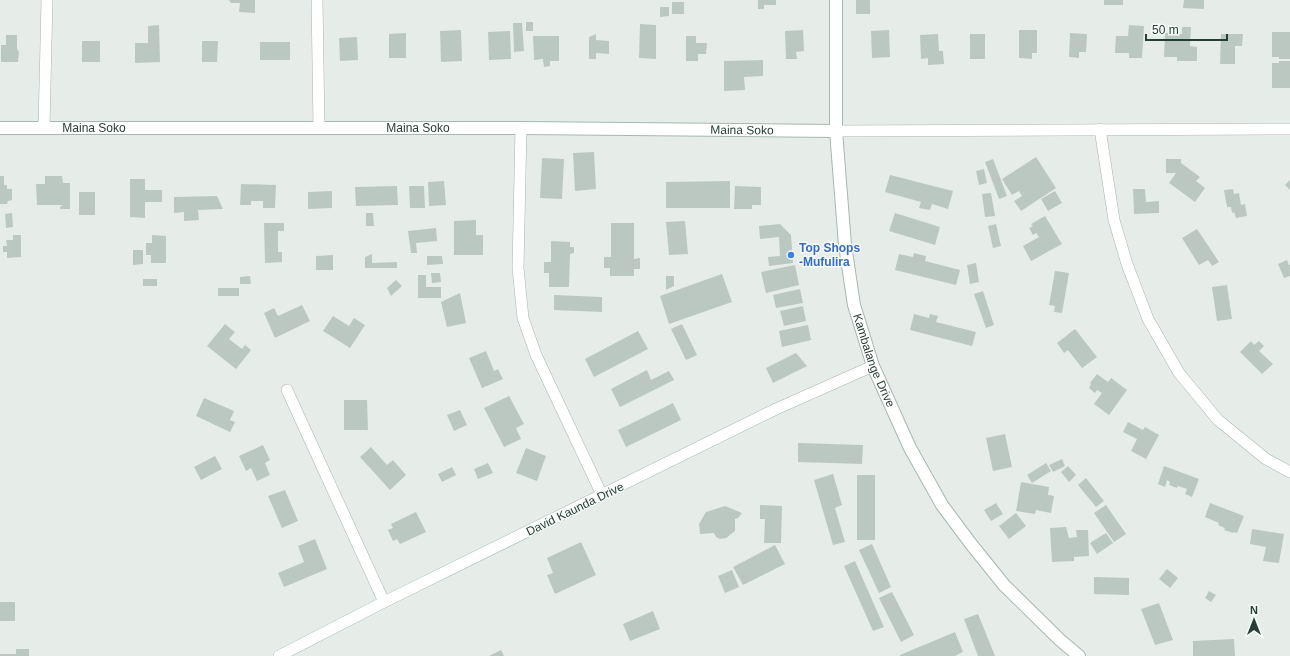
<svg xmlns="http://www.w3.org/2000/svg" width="1290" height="656" viewBox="0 0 1290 656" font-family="Helvetica,sans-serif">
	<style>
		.building { fill: #bbc8c2 }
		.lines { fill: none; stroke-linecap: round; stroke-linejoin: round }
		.street-casing { stroke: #a9b5af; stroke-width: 12 }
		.secondary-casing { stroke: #a5b8af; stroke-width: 14 }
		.street { stroke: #fff; stroke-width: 11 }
		.secondary { stroke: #fff; stroke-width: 12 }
		.shop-dot { fill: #3f7fe0; stroke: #f6faf8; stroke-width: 1.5 }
		.labels { text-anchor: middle; stroke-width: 3; stroke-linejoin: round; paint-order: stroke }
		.street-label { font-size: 12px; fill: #263e35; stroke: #f6faf8 }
		.shop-label { font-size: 12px; font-weight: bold; fill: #366cbe; stroke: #f6faf8; text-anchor: start }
	</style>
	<rect width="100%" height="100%" fill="#e6ede9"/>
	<g class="building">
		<polygon points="229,0 255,0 255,13 239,12 240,3 231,3"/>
		<polygon points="758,0 776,0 776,5 764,5 764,9 758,9"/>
		<rect x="856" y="0" width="14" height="14"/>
		<rect x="1104" y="0" width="19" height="5"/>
		<polygon points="1184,0 1204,0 1204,9 1183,8"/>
		<rect x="672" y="2" width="12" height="12"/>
		<polygon points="660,7 669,7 669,16 660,17"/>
		<rect x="526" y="22" width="7" height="9"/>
		<polygon points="513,23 522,23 524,51 514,52"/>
		<polygon points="640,24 656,25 656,59 639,58"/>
		<polygon points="159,25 160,62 135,63 135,43 148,43 148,26"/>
		<polygon points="1129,25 1144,26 1142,58 1129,58 1129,53 1115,53 1116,36 1128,36"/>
		<polygon points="1182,27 1191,27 1190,46 1197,47 1197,61 1177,61 1177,57 1164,57 1165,33 1182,34"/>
		<polygon points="461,30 462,61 441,62 440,31"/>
		<polygon points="803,30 804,51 796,52 797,59 786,59 785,31"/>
		<polygon points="889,30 890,57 872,58 871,31"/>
		<polygon points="1019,30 1037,30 1037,53 1032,53 1032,59 1019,58"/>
		<polygon points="510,31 511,59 489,60 488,32"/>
		<polygon points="1272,32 1290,32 1290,59 1279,59 1279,57 1272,57"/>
		<polygon points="406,33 406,58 389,58 389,34"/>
		<polygon points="1070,33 1087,34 1086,52 1079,52 1079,58 1069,57"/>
		<polygon points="596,34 596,40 609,41 609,54 596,53 596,59 589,59 589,37"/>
		<polygon points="938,34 939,51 943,51 944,64 928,65 928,58 921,59 920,35"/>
		<rect x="970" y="34" width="15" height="25"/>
		<polygon points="1221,34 1243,34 1242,46 1235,46 1235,64 1220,64"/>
		<polygon points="6,35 17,35 17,49 19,52 18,62 1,62 1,45 6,45"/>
		<polygon points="533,36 559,36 559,61 550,61 550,66 544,67 543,59 534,60"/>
		<polygon points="686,36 696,36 696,43 707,43 706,54 698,54 698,61 686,61"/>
		<polygon points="357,37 358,60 340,61 339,38"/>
		<rect x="82" y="41" width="18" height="21"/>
		<polygon points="202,41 218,41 217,62 202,62"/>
		<rect x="260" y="42" width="30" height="18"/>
		<polygon points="763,60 763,76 744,77 745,90 724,91 724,61"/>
		<polygon points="1279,61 1290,61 1290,88 1272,88 1272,63 1279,63"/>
		<polygon points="594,152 596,189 575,191 573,153"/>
		<polygon points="1036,157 1056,188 1021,211 1014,201 1022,196 1019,191 1012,195 1002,179"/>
		<polygon points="542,158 564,159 562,199 540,198"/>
		<polygon points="993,159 1007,196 999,199 985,162"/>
		<polygon points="1166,159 1181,159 1181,163 1200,177 1196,181 1205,188 1195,202 1169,183 1176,173 1166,173"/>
		<polygon points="984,169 987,183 979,185 976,171"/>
		<polygon points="890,175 953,191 948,209 932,204 930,210 919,208 921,202 885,192"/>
		<polygon points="0,176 4,176 4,185 7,185 7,189 12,189 12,200 8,201 7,204 0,204"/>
		<polygon points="45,176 62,176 63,183 70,183 70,209 60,209 60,207 63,205 37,205 36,184 45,184"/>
		<polygon points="130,179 145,179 145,190 162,190 162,202 145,202 145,218 130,217"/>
		<polygon points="1290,180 1290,190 1285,185"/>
		<polygon points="444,181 446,205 429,206 428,182"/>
		<polygon points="730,181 730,208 666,208 666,182"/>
		<polygon points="241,184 276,185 275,208 263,208 263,201 251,201 251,205 240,205"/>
		<polygon points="397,186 398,205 356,206 355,187"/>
		<polygon points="409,186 424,186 425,208 410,208"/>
		<polygon points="735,186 761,187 761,205 752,205 752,209 734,209"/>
		<polygon points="1133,189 1145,189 1146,202 1159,201 1159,213 1134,214"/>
		<polygon points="1233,189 1234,194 1239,193 1241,205 1245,204 1247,216 1236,218 1234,212 1232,213 1231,207 1227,207 1224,190"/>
		<polygon points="332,191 332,208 308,209 308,192"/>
		<polygon points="1055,191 1062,203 1048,211 1041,199"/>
		<rect x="79" y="192" width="16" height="23"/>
		<polygon points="991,193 995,216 985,217 982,194"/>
		<polygon points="217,196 223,209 198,210 199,220 184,221 184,212 174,213 174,197"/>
		<polygon points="12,213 13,227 6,228 5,214"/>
		<polygon points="366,213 373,213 374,226 366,226"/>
		<polygon points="895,213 940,227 935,245 889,231"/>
		<polygon points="1045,216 1062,244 1031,261 1023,246 1039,237 1036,233 1033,235 1029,228 1033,226 1031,224"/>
		<polygon points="476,220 476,235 483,235 483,255 454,255 454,221"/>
		<polygon points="685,221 688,254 669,255 666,222"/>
		<polygon points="264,223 284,223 284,231 278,231 278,252 282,252 282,262 265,263"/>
		<polygon points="611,223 634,223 634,259 640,258 640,269 634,269 634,276 610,276 610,268 604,268 604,257 611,257"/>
		<polygon points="780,224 791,235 793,263 769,266 768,257 780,256 779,237 760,239 759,226"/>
		<polygon points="996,224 1001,246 993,248 988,226"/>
		<polygon points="436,228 437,241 416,243 417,253 411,253 408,231"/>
		<polygon points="1197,229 1219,262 1212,266 1208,260 1199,265 1182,238"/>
		<polygon points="13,235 21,235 21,257 7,258 7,252 3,252 3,246 7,246 6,240 13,240"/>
		<polygon points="152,235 166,236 166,263 151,263 151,255 146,255 146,243 152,243"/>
		<polygon points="551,241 570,242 570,247 574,247 574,253 570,254 569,287 549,287 549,273 544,273 544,262 551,262"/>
		<polygon points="133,250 143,250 143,264 133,265"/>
		<polygon points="914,253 926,256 925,261 960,270 956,285 895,270 899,254 913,257"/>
		<polygon points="372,254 372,263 397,262 397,268 365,268 365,257"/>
		<polygon points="333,255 333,270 316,270 316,256"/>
		<polygon points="427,256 442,256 443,264 427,265"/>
		<polygon points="1287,260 1289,265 1290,265 1290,276 1284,278 1278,264"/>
		<polygon points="976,263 979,282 970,284 967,265"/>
		<polygon points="795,265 799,285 766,293 761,272"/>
		<polygon points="1055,271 1069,273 1062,313 1054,312 1055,306 1049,305"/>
		<polygon points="431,273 440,273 441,282 432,283"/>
		<polygon points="722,274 732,302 669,324 660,296"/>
		<polygon points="418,275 426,275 426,287 441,287 441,298 418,298"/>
		<polygon points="250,276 251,284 240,284 240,277"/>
		<polygon points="666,276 674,276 674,286 666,290"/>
		<rect x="143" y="279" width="14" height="7"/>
		<polygon points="396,280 402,286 391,296 387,288"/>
		<polygon points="1227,285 1232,319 1217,321 1212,287"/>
		<rect x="218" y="288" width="21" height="8"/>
		<polygon points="800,289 803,303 776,308 773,295"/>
		<polygon points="983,291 994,325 986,328 974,294"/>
		<polygon points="460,293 466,323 447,327 441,302"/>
		<polygon points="554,295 602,297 602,312 554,310"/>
		<polygon points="302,305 310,321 275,338 264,313 274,308 278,316"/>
		<polygon points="803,306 806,321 784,326 780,311"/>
		<polygon points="914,314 929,318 930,314 938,316 936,322 976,332 972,346 910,330"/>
		<polygon points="333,316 349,326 354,318 365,325 350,348 323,331"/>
		<polygon points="225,324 235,332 229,339 242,349 245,345 251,350 236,369 207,346"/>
		<polygon points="682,324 697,355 686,360 671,329"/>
		<polygon points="808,325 811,340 782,347 779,331"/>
		<polygon points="1075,329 1097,357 1082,368 1068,350 1064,353 1057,343"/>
		<polygon points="638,331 648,349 594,377 585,359"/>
		<polygon points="1251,341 1254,345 1259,341 1264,346 1259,351 1273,364 1262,374 1240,352"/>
		<polygon points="486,351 494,371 498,369 503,379 482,388 469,358"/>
		<polygon points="796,353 807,366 773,383 766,368"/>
		<polygon points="647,370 651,380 669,371 674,380 620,407 611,389"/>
		<polygon points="1097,374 1108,382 1111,378 1127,390 1109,415 1094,404 1102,393 1097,390 1095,393 1089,388 1091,384 1090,383"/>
		<polygon points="509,396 524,424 516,428 521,439 504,447 484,408"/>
		<polygon points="204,398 234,411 230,420 235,422 230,432 196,416"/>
		<polygon points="344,400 367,400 368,430 344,430"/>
		<polygon points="673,403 681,420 626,447 618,430"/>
		<polygon points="460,410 467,425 454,431 447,415"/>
		<polygon points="1128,422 1143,430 1145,427 1159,435 1146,459 1131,451 1137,439 1123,432"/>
		<polygon points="1005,434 1012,467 993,471 986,438"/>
		<polygon points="798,443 863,445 862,464 798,462"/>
		<polygon points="263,445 270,460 265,463 270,475 257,481 251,468 246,471 239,456"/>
		<polygon points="371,447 387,465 393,460 406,475 390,490 360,457"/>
		<polygon points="526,448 546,456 537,481 516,473"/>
		<polygon points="215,456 222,469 201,480 194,467"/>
		<polygon points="1062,459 1065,466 1053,472 1049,465"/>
		<polygon points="488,463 493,473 478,479 474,469"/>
		<polygon points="1046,463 1051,471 1032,483 1027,475"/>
		<polygon points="1068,466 1076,475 1069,482 1061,472"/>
		<polygon points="1164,466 1199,479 1192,497 1185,494 1187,489 1178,486 1177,488 1169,485 1170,482 1167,480 1165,487 1158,484"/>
		<polygon points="452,467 456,475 442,482 438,474"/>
		<polygon points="833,474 842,505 835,508 845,542 833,545 814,480"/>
		<rect x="857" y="475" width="18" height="65"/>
		<polygon points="1086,478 1104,501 1096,507 1078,485"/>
		<polygon points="1021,482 1049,487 1048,495 1054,496 1051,513 1036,510 1035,514 1016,511"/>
		<polygon points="285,490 298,521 282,528 268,496"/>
		<polygon points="996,503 1003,514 991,521 984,510"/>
		<polygon points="1210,503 1244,516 1237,533 1234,532 1233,533 1224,530 1225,528 1218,525 1219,523 1205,517"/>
		<polygon points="760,505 782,506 781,543 764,543 765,519 760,519"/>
		<polygon points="1106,505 1126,534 1114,542 1094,513"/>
		<polygon points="725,506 742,513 738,518 735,519 735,531 726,538 720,539 716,537 714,533 700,534 699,524 706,512"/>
		<polygon points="416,512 426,532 400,544 397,539 393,541 388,530 393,528 391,524"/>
		<polygon points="1016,513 1026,526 1009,539 999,526"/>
		<polygon points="1066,527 1069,538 1077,537 1076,530 1088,530 1089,556 1074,557 1074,561 1052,562 1050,528"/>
		<polygon points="1252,529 1284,534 1279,563 1263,561 1266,547 1250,544"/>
		<polygon points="1106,533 1113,543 1097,554 1090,543"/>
		<polygon points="315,539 327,569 284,587 278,573 304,562 298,546"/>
		<polygon points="581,542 596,575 555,594 547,575 553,573 547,558"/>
		<polygon points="872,544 891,587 879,593 859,550"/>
		<polygon points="775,545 785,564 743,585 733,567"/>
		<polygon points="855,561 884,627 873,631 844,566"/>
		<polygon points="1167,569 1178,578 1170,588 1159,579"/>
		<polygon points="732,570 739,587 725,593 718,576"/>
		<polygon points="1094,577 1129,578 1129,595 1094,594"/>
		<polygon points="1209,591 1216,595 1211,602 1205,598"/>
		<polygon points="892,592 914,635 901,642 879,598"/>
		<rect x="0" y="602" width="15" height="19"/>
		<polygon points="1159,603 1173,640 1155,645 1141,609"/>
		<polygon points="653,611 660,629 630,641 623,624"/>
		<polygon points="978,614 995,656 978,656 964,619"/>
		<polygon points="955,632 963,652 955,656 900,656 900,655"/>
		<polygon points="1234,639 1235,656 1193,656 1193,641"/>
		<polygon points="16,649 29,649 29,656 0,656 0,654 16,654"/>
		<polygon points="501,650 504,656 489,656"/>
	</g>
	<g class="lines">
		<defs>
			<g id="street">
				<polyline points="317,0 319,127"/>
				<polyline points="44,127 47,0"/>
				<polyline points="521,128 518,268 523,318 536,355 602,495"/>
				<polyline points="1100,129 1114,220 1127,264 1148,319 1179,373 1218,420 1266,459 1290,472"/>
				<polyline points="836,131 1290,129"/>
				<polyline points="287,390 384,602"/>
				<polyline points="279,656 384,602 776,409 873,366"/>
			</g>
			<g id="secondary">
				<path id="s1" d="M836 0V131L845 245 854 305 873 366 910 448 942 505 971 544 1004 585 1060 640 1079 656"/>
				<path id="s2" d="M0 128H521L836 131"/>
			</g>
		</defs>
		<use href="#street" class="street-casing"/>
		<use href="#secondary" class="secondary-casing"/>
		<use href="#street" class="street"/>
		<use href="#secondary" class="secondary"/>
	</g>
	<circle class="shop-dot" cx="791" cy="255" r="4"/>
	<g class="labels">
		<g class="street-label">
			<text dy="4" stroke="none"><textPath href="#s2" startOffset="94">Maina Soko</textPath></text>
			<text dy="4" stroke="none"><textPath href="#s2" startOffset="418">Maina Soko</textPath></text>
			<text dy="4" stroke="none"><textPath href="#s2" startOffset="742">Maina Soko</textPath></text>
			<text dy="4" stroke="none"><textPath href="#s1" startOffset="365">Kambalange Drive</textPath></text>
			<text transform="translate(575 509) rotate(-26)" y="4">David Kaunda Drive</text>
		</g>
		<g class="shop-label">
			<text x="799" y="252">Top Shops<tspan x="799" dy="14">-Mufulira</tspan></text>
		</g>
	</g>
	<g transform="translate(1254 620)" stroke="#f6faf8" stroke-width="3" paint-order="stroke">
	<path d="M0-3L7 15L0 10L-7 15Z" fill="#263e35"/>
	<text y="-6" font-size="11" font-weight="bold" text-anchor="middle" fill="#263e35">N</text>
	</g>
	<path d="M1146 34v6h81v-6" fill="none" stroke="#263e35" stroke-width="2"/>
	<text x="1152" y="34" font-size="12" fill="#263e35" stroke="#f6faf8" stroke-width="3" paint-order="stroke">50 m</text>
</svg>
